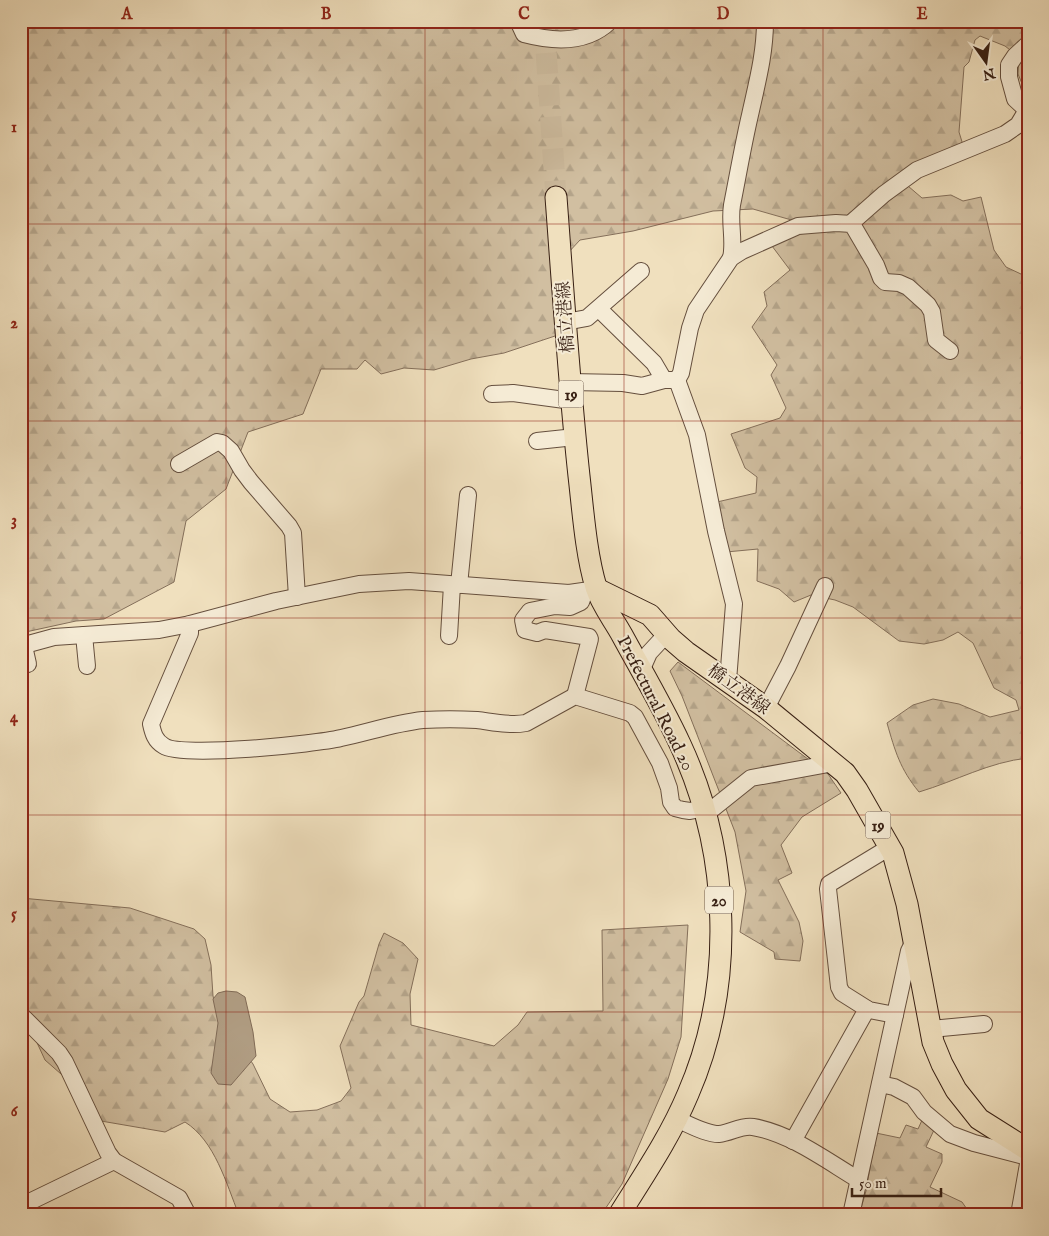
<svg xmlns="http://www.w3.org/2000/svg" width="1049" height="1236" viewBox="0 0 1049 1236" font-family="'IM FELL English','Noto Serif JP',serif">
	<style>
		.forest { fill: url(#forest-firs); stroke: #846f5a }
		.water { fill: #b19e84; stroke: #806b57 }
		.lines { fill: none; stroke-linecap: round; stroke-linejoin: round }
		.major-tunnel { stroke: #cbb99c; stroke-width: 21; stroke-dasharray: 21 11; stroke-linecap: butt }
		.minor-casing { stroke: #654f3e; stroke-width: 18 }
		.major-casing { stroke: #371f13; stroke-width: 23 }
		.minor { stroke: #f5ebd5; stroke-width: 16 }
		.major { stroke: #f0e0be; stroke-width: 21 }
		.grid { fill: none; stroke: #8f2418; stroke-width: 1; stroke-opacity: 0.55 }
		.labels { text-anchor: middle; stroke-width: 4; stroke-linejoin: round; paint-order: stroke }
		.shield { fill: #f5ebd5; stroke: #705c4d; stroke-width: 1 }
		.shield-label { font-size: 16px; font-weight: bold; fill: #371f13 }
		.street-label { font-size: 18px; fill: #371f13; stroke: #f5ebd5 }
		.neatline { fill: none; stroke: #8f2418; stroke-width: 2 }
		.grid-label { font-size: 16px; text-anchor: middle; font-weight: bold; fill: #8f2418 }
	</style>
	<defs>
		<pattern id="forest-firs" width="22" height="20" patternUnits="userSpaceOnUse" patternTransform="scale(1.25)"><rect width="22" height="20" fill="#d1bfa1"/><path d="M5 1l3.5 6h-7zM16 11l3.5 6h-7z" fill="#b4a48a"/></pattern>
	</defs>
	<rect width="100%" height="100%" fill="#f0e0be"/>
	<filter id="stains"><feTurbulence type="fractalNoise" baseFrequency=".004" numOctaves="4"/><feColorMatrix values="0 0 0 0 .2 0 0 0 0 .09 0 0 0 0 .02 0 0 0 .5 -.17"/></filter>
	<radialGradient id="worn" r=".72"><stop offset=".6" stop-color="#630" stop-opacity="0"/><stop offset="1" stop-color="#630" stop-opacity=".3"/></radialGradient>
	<g class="forest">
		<polygon points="21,21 1028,21 1028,98 1018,74 1019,57 1005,46 980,36 975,40 969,62 964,67 959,132 963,145 878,189 845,217 802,223 753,209 713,211 633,231 580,240 553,269 558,335 504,353 471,359 434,370 404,368 381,374 365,360 357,369 321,369 303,414 248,432 226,489 186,521 174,582 104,619 76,621 21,633"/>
		<path d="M908 186 922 198 951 195 963 201 981 197 994 250 1006 267 1023 275H1028V758C989 762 956 781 919 792 900 769 895 751 887 723L913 705 933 699 959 704 990 717 1019 710 1016 700 994 688 973 643 958 632 943 640 924 644 899 641 853 607 835 600 811 595 794 602 779 589 757 581 758 549 726 552 717 502 756 493 757 477 745 468 731 434 780 418 786 408 771 375 777 365 752 327 767 306 764 292 790 270 772 246 800 234 858 225Z"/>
		<polygon points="678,662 828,774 841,793 802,817 781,845 792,873 778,880 799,922 803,941 800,961 775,959 774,952 740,932 746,891 735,832 682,696 670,671"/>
		<path d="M21 898 130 908 194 929 205 939 211 965 213 996 218 1015 253 1064 270 1099 290 1112 317 1110 341 1101 351 1088 340 1046 359 1002 364 996 379 944 384 933 403 943 418 959 410 994 411 1025 494 1046 518 1025 527 1012 603 1011 602 930 688 925 681 1037 668 1079 622 1184 601 1215H239C226 1183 215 1141 185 1122L165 1132 101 1121 77 1088 45 1060 21 1008Z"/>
		<polygon points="923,1118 934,1130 926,1147 942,1154 942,1162 930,1187 962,1202 971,1215 859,1215 866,1191 876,1133 900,1138 906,1125 918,1129"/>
	</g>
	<polygon class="water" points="226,991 237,992 245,997 253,1032 256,1056 231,1085 218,1084 211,1073 218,1023 213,999 218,993"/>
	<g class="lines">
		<polyline class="major-tunnel" points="544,21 556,197"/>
		<defs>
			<g id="minor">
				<path d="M518 21 524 34C554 42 587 44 610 21"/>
				<polyline points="1028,44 1015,56 1009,65 1009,77 1015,99 1028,111"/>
				<polyline points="850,224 884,194 917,170 1005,134 1018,125 1027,110"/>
				<path d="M731 258C735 241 729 223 732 205 738 175 743 145 750 115 757 83 765 54 765 21"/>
				<polyline points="599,309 654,363 664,380"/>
				<polyline points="565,322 587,318 641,271"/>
				<polyline points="677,380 681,373 690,328 696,310 731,258 742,251 798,226 836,223 852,224 876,265 881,278 885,282 899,283 908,287 928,305 932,312 936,340 950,351"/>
				<polyline points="677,380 697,435 716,531 734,604 728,681"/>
				<polyline points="570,382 623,383 642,386 664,380 677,380"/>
				<polyline points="492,394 513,393 572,401"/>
				<polyline points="537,441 575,437"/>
				<polyline points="179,464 217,442 222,443 231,451 242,470 251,482 289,526 293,533 297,597"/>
				<polyline points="459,585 468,495"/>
				<path d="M190 624V633L151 724C153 733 155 741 164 746 181 758 316 744 341 738 369 732 395 723 423 720 441 719 459 719 477 720 493 722 509 726 526 723L575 696 630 713 635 717 660 763 669 788 671 802 675 808 683 810 690 811 705 808"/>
				<polyline points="84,635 87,666"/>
				<polyline points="449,636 452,585"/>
				<polyline points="21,646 54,637 159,630 190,624 276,601 359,584 409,581 569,593 597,589"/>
				<polyline points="24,646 28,664"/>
				<polyline points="641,671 649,653 662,639 671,639"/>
				<polyline points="575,696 590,639 589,637 545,630 537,633 525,630 523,620 530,611 555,606 570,607 581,602 585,591"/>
				<polyline points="766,708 788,666 825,586"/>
				<polyline points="706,814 751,778 834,763"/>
				<polyline points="890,847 829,884 828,889 839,987 842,993 869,1010 895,1015"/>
				<polyline points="21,1015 59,1053 65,1062 108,1153 114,1161 179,1198 188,1215"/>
				<polyline points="931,1029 984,1024"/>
				<polyline points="880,1084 894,1087 913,1097 924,1112 950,1134 974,1143 1028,1157"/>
				<path d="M676 1119C689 1124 705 1134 719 1134 731 1133 741 1125 753 1127 790 1133 827 1161 859 1180"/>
				<polyline points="793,1141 867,1009"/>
				<polyline points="21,1206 114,1161"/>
				<polyline points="851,1215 909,951 914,941"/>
				<polyline points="1019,1215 1028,1164"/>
			</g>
			<g id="major">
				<path d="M556 197C563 290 569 383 579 476 583 511 586 554 596 587 601 604 614 620 622 635 641 670 663 707 680 744 730 851 736 984 688 1094 670 1137 644 1175 619 1215"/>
				<polyline points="597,589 650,615 671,639 686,652 766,708 845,773 857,790 893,853 907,904 933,1042 942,1064 956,1090 979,1119 1028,1150"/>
			</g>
		</defs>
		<use href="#minor" class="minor-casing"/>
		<use href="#major" class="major-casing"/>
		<use href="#minor" class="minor"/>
		<use href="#major" class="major"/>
	</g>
	<path class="grid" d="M226 21V1215M425 21V1215M624 21V1215M823 21V1215M21 224H1028M21 421H1028M21 618H1028M21 815H1028M21 1012H1028"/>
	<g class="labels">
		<g class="shield">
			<rect x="558.5" y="380.5" width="25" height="27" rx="4"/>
			<rect x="865.5" y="811.5" width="25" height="27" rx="4"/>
			<rect x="705" y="886.5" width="28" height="27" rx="4"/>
		</g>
		<g class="shield-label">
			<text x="571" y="400">19</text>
			<text x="878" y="831">19</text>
			<text x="719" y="906">20</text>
		</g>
		<g class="street-label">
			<text transform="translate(565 317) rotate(-94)" y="6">橋立港線</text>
			<text transform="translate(739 689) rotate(36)" y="6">橋立港線</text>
			<text transform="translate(656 703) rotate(63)" y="6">Prefectural Road 20</text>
		</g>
	</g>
	<rect width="1049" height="1236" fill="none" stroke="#f0e0be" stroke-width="55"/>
	<g transform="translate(986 62) rotate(166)" stroke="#f5ebd5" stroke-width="4" paint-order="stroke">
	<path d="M0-4L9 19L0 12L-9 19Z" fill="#371f13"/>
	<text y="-8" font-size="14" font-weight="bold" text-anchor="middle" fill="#371f13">N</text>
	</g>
	<path d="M852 1188v8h89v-8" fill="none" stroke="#371f13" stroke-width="2.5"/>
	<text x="859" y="1188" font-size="15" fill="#371f13" stroke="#f5ebd5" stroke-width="4" paint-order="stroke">50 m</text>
	<rect x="28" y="28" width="994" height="1180" class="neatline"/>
	<g class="grid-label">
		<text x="127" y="19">A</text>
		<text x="326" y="19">B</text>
		<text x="524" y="19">C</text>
		<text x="723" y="19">D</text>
		<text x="922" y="19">E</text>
		<text x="14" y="132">1</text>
		<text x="14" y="328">2</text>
		<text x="14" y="525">3</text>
		<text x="14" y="722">4</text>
		<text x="14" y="919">5</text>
		<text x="14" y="1116">6</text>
	</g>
	<rect width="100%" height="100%" filter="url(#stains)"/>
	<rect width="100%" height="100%" fill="url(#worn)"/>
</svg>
